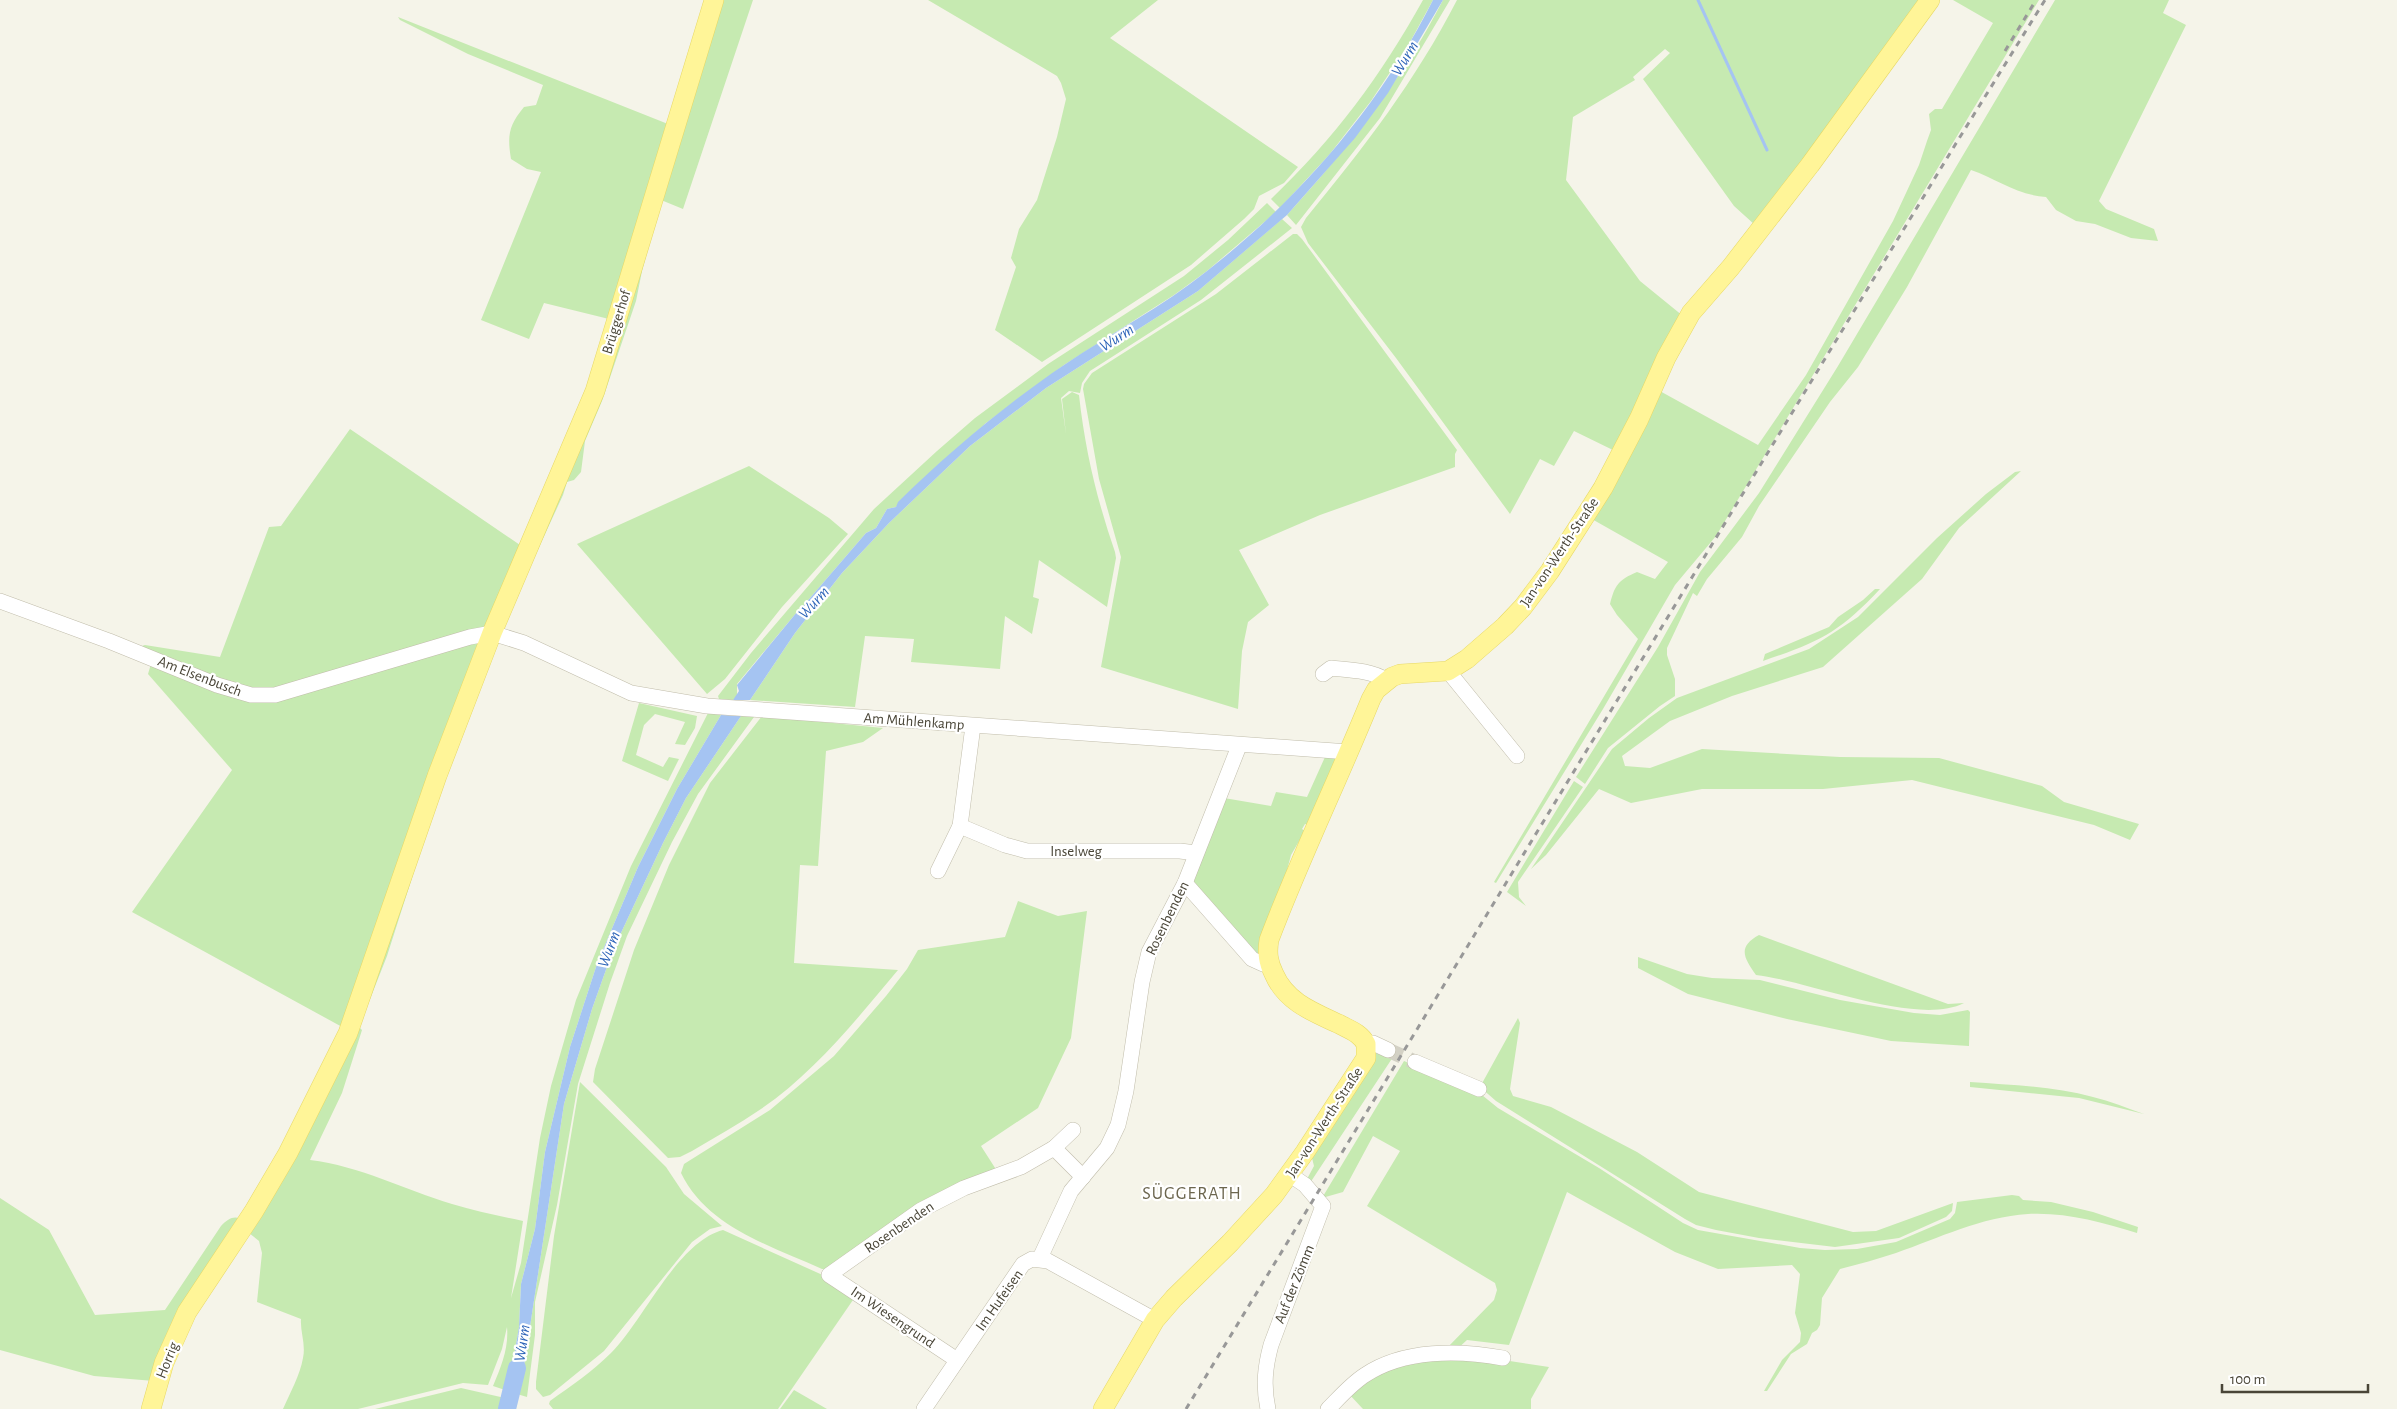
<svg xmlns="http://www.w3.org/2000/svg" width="2397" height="1409" viewBox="0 0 2397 1409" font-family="'Alegreya Sans',sans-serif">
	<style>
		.green { fill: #c6eab1 }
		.water { fill: #a5c4f2 }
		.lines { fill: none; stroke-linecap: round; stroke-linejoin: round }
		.stream { stroke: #a5c4f2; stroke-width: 3 }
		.river { stroke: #a5c4f2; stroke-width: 18 }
		.minor-tunnel { stroke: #d3d1c5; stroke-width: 15; stroke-dasharray: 15 8; stroke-linecap: butt }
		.minor-casing { stroke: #c1bdab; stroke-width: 16 }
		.major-casing { stroke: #e7d866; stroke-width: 20 }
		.minor { stroke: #fff; stroke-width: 15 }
		.major { stroke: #fff598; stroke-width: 19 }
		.rail { stroke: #989898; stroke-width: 3; stroke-dasharray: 6 6; stroke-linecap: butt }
		.labels { text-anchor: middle; stroke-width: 4.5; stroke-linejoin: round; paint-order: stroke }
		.street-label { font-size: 15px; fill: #494537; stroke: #fff }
		.water-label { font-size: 16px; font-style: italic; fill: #2d64b8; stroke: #fff }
		.quarter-label { font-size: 18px; letter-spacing: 1px; fill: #6c664e; stroke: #fff }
	</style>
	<rect width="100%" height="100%" fill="#f5f4e9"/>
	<g class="green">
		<polygon points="718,0 753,0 683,209 661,200 642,271 636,301 602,401 585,441 581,472 574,480 567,482 563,495 529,569"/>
		<polygon points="928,0 1158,0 1110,38 1298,167 1284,183 1259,196 1254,209 1244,219 1191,265 1042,362 995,330 1016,267 1011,258 1019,229 1037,200 1057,137 1066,99 1061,83 1057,76"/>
		<path d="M1423 0H1433L1410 42 1371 101 1329 155 1280 208 1271 199C1335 138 1380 77 1423 0Z"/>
		<path d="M1443 0H1450L1380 118 1296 225 1287 215C1347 149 1402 80 1443 0Z"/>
		<path d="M1457 0H1922L1755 225 1734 206 1643 79 1670 53 1665 49 1633 77 1635 80 1573 117 1566 180 1640 281 1683 316 1619 453 1574 431 1554 466 1540 459 1510 514 1396 358 1308 243 1301 227 1306 218C1363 149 1416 80 1457 0Z"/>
		<path d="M1953 0H2039L1716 536 1675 585 1603 709 1496 883 1494 882 1638 639 1617 615 1610 604C1615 585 1618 580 1637 572L1655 579 1668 562 1590 518 1658 390 1758 445 1806 375 1893 221 1919 165 1927 141 1931 130 1929 114 1935 109H1942L1993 23Z"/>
		<path d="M2055 0H2169L2163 13 2186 25 2099 201 2106 209 2154 229 2158 241 2131 238 2095 224 2076 221 2056 210 2046 197C2017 195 1997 179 1971 170L1907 287 1858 367 1830 402 1759 506 1742 537 1707 579 1697 596 1693 593 1667 648V655L1675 679V696L1660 706 1608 748 1585 784 1576 777 1658 647 1700 572 1759 493 1838 366Z"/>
		<path d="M398 17 668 124 609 319 544 303 529 339 481 320 541 172 527 169 511 159C507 135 509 125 524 107L536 105 543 85 468 54 400 20Z"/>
		<polygon points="1267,203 1276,212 1207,271 1174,295 1064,365 986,423 896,507 887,509 876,528 866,533 804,605 805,609 797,612 737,684 737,696 733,700 719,699 718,696 751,653 874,509 937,451 975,418 1048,364 1184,276 1228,240"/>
		<path d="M1282 219 1292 228 1201 300 1090 371 1082 383 1080 393 1069 391 1061 398 1066 434 1062 399 1072 392 1079 395C1085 450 1097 500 1115 552L1116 558 1107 607 1039 560 1033 597 1039 599 1032 634 1005 616 1000 669 911 662 914 639 865 636 855 707 750 700 795 633 842 573 889 523 970 446 1046 388 1198 291Z"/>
		<polygon points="1293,234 1297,234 1302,239 1457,450 1455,454 1455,467 1320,515 1239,550 1269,605 1248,622 1242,651 1238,709 1101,667 1121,557 1099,479 1083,389 1084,384 1092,373 1216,294"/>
		<polygon points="599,366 344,1028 132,912 232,770 148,674 151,664 136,648 145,645 220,657 269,527 281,526 350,429 520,545"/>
		<polygon points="749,466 829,518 848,534 782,607 725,679 707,694 577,544"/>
		<polygon points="2021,471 1959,528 1922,579 1823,667 1732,696 1670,721 1622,756 1625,766 1650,768 1702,749 1840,757 1939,758 2042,786 2064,802 2139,824 2130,840 2094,825 1912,780 1823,789 1702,789 1631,803 1599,789 1546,855 1531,869 1612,749 1649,718 1677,698 1809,649 1858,617 1937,538 1986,494 2015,472"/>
		<path d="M1875 589H1880C1839 633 1819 642 1763 661L1765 654 1829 627 1838 617 1863 600Z"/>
		<path d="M491 651 425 837 387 956 359 1027 362 1030 342 1093 310 1160C360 1166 405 1190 452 1204 475 1211 499 1216 523 1221L511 1298 521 1263 540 1138 551 1086 576 1000 631 866 708 713 721 715 677 789 638 867 597 964 570 1047 545 1152 535 1229 521 1284 519 1327 508 1391 493 1386C501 1367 509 1348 507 1327L502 1349 488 1385 463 1383 358 1409H283C290 1393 300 1375 303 1358 306 1344 300 1332 301 1319L257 1302 262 1253 259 1241 249 1233 291 1157Z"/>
		<polygon points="639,703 697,716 695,728 685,745 675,744 685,722 655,714 644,725 636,755 663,767 669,757 679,759 668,781 622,761"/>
		<polygon points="741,716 754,717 698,794 672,842 627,936 610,983 578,1084 557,1205 535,1302 535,1335 527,1397 517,1394 522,1379 564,1104 592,1009 613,950 663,843 686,798"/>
		<path d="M762 716 883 728 863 742 826 751 818 866 800 865 794 963 898 970C856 1020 815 1072 761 1109 739 1124 715 1137 692 1151L680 1157 668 1158 593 1082 595 1069 634 950 669 865 710 783Z"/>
		<polygon points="1325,757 1335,758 1336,761 1309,825 1305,824 1302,829 1305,831 1291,855 1281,893 1259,954 1255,955 1192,883 1224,798 1271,806 1276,792 1307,797"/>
		<polygon points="1574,781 1583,787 1518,882 1519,897 1526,906 1507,892"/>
		<path d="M1018 901 1058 916 1087 911 1071 1038 1038 1108 981 1146 997 1171 832 1269H822C771 1246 707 1227 681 1173L684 1164 770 1110 834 1056 886 996 907 969 918 950 1005 937Z"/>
		<path d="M1759 935 1948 1004 1964 1003C1917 1027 1809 981 1756 975 1744 958 1737 947 1759 935Z"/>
		<polygon points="1638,957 1687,974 1712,978 1760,980 1840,1000 1914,1013 1940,1015 1968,1010 1970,1012 1969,1046 1891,1041 1787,1019 1688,994 1638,968"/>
		<polygon points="1518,1018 1520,1023 1510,1089 1513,1096 1551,1107 1637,1152 1699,1192 1853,1232 1876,1231 1953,1203 1952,1211 1946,1217 1899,1238 1835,1247 1759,1238 1716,1230 1696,1225 1685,1219 1496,1101 1480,1087"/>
		<polygon points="1379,1049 1393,1057 1310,1183 1307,1179 1314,1166 1311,1154"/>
		<path d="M1404 1061 1477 1091 1498 1108 1599 1168 1683 1223 1698 1230 1800 1248 1825 1250 1857 1249 1896 1242 1950 1219 1955 1213 1957 1202 2012 1195 2019 1196 2023 1200 2051 1202 2093 1212 2138 1227 2137 1233C2101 1222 2065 1212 2028 1214 1981 1217 1939 1238 1896 1253 1878 1259 1859 1264 1840 1269L1822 1298 1820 1325 1817 1330 1812 1333 1807 1344 1791 1354 1767 1391H1764L1782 1360 1800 1342 1801 1333 1795 1313 1800 1274 1792 1265 1718 1269 1675 1252 1567 1192 1509 1345 1467 1340 1455 1351H1444L1494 1300 1497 1290 1495 1283 1367 1206 1400 1151 1373 1136 1343 1192 1322 1198Z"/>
		<polygon points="580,1082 666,1167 684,1194 722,1226 710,1229 692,1242 604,1351 550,1395 543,1397 536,1389 536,1382 554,1236"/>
		<path d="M1970 1082C2011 1085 2053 1086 2093 1097 2110 1101 2127 1108 2144 1114L2079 1098 1970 1087Z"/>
		<path d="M0 1198 49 1230 95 1315 165 1310 221 1226C229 1218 234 1215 244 1220L154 1381 94 1376 0 1350Z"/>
		<path d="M723 1230 827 1277 855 1297 778 1409H553L549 1404 550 1401C571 1386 593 1371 611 1353 644 1320 677 1242 723 1230Z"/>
		<polygon points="1477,1356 1549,1367 1531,1399 1531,1409 1363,1409 1348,1393 1399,1363"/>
		<polygon points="461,1388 505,1398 502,1409 375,1409"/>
		<polygon points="794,1390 827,1409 780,1409"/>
	</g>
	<g class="water">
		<path d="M1433 0H1443L1388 93 1355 138 1287 215 1198 291 1046 388 970 446 889 523 842 573 795 633 750 700H733L739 691 737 685 797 612 805 609 804 605 866 533 876 528 887 509 896 507 898 502C949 452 1005 405 1064 365 1111 333 1162 307 1207 271 1299 199 1380 106 1433 0Z"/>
		<polygon points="721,715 741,716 686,798 663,843 613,950 592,1009 564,1104 522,1379 517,1394 508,1391 519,1327 521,1284 535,1229 545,1152 570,1047 597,964 638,867 677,789"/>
	</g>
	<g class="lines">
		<polyline class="stream" points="1698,0 1767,150"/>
		<polyline class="river" points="507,1409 517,1368"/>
		<polyline class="minor-tunnel" points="1388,1050 1415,1062"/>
		<defs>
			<g id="minor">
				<polyline points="0,601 109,641 217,685 251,695 275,695 470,637 492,633 524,643 631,693 707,706 1349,752"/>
				<polyline points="1448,671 1517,756"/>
				<path d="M1323 674 1331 668C1349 670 1370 670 1386 680"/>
				<polyline points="960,826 1005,845 1027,851 1180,851 1196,853"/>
				<polyline points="938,871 960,826 973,726"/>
				<polyline points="1185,883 1252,959 1263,964 1269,963"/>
				<polyline points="1366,1044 1373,1043 1388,1050"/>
				<polyline points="1415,1062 1479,1089"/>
				<polyline points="1054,1148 1083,1177"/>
				<polyline points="1040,1258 1071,1191 1107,1148 1118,1125 1126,1091 1142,982 1149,952 1185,883 1239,746"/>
				<polyline points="957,1360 829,1275 921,1210 964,1188 1021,1167 1054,1148 1073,1130"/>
				<polyline points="924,1409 1023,1264 1032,1259 1048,1261 1155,1320"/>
				<path d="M1268 1409C1263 1386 1265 1367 1271 1345L1323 1206 1305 1185 1289 1174"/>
				<path d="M1328 1409C1339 1398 1351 1384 1365 1375 1404 1349 1459 1350 1503 1358"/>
			</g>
			<g id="major">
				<polyline points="151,1409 164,1363 187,1312 254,1211 288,1153 348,1033 437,776 492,633 595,391 714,0"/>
				<path d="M1103 1409 1155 1320 1174 1298 1230 1243 1274 1195 1305 1152 1366 1058V1044C1360 1033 1350 1030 1339 1024 1313 1012 1286 1002 1274 974 1268 962 1267 953 1269 940 1300 858 1338 780 1371 699L1376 690 1392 677 1400 674 1448 671 1467 659 1505 626 1523 607 1550 571 1603 488 1639 419 1666 358 1691 313 1731 267 1810 165 1930 0"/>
			</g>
		</defs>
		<use href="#minor" class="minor-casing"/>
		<use href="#major" class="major-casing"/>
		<use href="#minor" class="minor"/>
		<use href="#major" class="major"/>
		<g class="rail">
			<polyline points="2005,51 2036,0"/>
			<polyline points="1186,1409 1955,145 2045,0"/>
		</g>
	</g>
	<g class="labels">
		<g class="street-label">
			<text transform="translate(616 322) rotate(-73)" y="5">Brüggerhof</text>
			<text transform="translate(1559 552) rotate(-56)" y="5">Jan-von-Werth-Straße</text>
			<text transform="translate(200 676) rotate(21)" y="5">Am Elsenbusch</text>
			<text transform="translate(914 721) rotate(4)" y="5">Am Mühlenkamp</text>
			<text x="1076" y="856">Inselweg</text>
			<text transform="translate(1167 918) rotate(-64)" y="5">Rosenbenden</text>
			<text transform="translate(1324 1122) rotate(-57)" y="5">Jan-von-Werth-Straße</text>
			<text transform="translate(899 1227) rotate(-34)" y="5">Rosenbenden</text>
			<text transform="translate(1294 1284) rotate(-68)" y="5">Auf der Zömm</text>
			<text transform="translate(999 1300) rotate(-55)" y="5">Im Hufeisen</text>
			<text transform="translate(893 1317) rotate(34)" y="5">Im Wiesengrund</text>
			<text transform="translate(167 1360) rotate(-68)" y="5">Horrig</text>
		</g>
		<g class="water-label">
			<text transform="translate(1404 58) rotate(-59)" y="6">Wurm</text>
			<text transform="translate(1116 337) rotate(-33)" y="6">Wurm</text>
			<text transform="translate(813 602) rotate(-48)" y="6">Wurm</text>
			<text transform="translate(608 949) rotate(-69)" y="6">Wurm</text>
			<text transform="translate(521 1343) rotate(-82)" y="6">Wurm</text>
		</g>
		<g class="quarter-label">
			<text x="1192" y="1199">SÜGGERATH</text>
		</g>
	</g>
	<path d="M2222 1384v8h146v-8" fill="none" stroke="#494537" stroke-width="2.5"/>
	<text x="2230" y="1384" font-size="15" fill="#494537" stroke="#ffffff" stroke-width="4" paint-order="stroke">100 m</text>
</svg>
